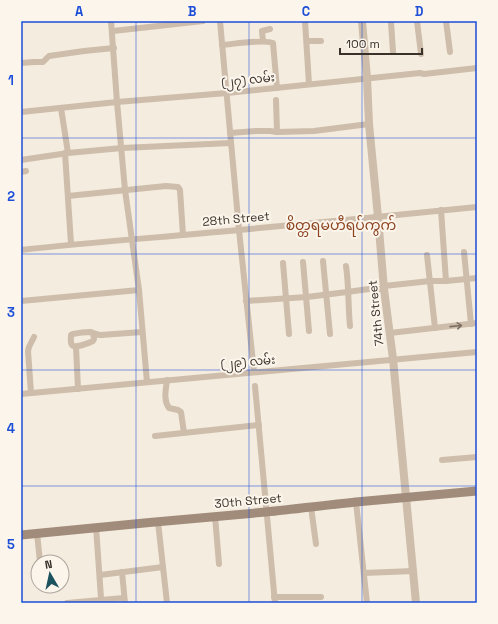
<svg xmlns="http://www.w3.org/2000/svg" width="498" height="624" viewBox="0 0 498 624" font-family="'Space Grotesk','Noto Sans Myanmar',sans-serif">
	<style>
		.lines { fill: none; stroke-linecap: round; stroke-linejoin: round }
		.minor { stroke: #cdbdaa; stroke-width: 6 }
		.tertiary { stroke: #cdbdaa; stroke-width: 8 }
		.secondary { stroke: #a18c7b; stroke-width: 9 }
		.oneway { stroke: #7c6f64 }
		.grid { fill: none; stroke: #1d4ed8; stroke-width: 1; stroke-opacity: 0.55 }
		.labels { text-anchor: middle; stroke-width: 4; stroke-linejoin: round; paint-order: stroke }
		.street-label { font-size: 12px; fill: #3a302a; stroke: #fbf5ec }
		.quarter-label { font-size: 14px; fill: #8c441f; stroke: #fbf5ec }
		.neatline { fill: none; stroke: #1d4ed8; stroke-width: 1.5 }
		.grid-label { font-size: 13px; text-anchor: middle; font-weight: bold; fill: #1d4ed8 }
	</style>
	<rect width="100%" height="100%" fill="#f4ecdf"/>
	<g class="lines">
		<g class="minor">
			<polyline points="111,21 117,102 125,190 139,290 147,382"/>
			<polyline points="220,21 239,230 254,372"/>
			<polyline points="305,21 309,84"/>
			<polyline points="392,21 391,22 393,52"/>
			<polyline points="417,21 421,54"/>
			<polyline points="446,21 450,52"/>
			<polyline points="113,31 203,21"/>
			<polyline points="263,41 262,31 270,29"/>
			<polyline points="307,41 321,41"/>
			<path d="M222 45C234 44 264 39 273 43L277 88"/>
			<polyline points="21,63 34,62 43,62 49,56 84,51 114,48"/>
			<polyline points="276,100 277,132"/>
			<polyline points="61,108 68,153"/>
			<polyline points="21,112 117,102 227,93 420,73 424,74 477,68"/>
			<polyline points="230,133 256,131 270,131 277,132 314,131 369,124"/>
			<polyline points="65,153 71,244"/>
			<polyline points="21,160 68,153 122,148 231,143"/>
			<polyline points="21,172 26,171"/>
			<polyline points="68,196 166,186 178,187 180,190 183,235"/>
			<polyline points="441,210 446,281"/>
			<path d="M21 250C93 242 166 237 239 230 318 223 398 215 477 207"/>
			<polyline points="464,252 471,324"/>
			<polyline points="427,255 435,328"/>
			<polyline points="323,261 330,334"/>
			<polyline points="303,262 309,331"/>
			<polyline points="283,263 289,334"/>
			<path d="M346 266C349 286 348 306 350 326"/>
			<polyline points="384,286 430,281 446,281 477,278"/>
			<polyline points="21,301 139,290"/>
			<polyline points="246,301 307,297 347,292 369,289 384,289"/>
			<path d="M93 333 94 339 93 341C89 343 74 349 72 345 70 342 71 337 71 335L73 334C78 333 85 332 90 332 94 333 97 335 101 335L142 332"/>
			<polyline points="390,333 477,323"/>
			<polyline points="76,347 78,389"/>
			<path d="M167 380C166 389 163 400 169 408L178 410 181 412 184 433"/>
			<polyline points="255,386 275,603"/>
			<polyline points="31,393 28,351 29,347 34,337"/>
			<polyline points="21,394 477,352"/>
			<polyline points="155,436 259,425"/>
			<polyline points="442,460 477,457"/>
			<polyline points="356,502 367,603"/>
			<polyline points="311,507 316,544"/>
			<polyline points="215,516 219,564"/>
			<polyline points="158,522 167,603"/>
			<polyline points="96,527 101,598 100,600"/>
			<polyline points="37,533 40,562"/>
			<polyline points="122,572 125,603"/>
			<polyline points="364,573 413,571"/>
			<polyline points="100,575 163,567"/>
			<polyline points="274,597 321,597"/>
			<polyline points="67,603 124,598"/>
		</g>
		<polyline class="tertiary" points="362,21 367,78 369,124 378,217 384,289 393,359 416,603"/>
		<path class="secondary" d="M21 535C103 527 184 519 266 512 296 509 326 505 356 502 396 498 437 495 477 491"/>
	</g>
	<defs><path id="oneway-shaft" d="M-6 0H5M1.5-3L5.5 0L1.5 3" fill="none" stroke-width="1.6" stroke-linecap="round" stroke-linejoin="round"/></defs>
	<use class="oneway" href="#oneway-shaft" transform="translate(456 326) rotate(-6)"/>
	<path class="grid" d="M136 21V603M249 21V603M362 21V603M21 138H477M21 254H477M21 370H477M21 486H477"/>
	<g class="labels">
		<g class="street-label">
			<text transform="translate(248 80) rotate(-6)" y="4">(၂၇) လမ်း</text>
			<text transform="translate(236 219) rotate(-5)" y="4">28th Street</text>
			<text transform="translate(376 313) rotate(-96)" y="4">74th Street</text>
			<text transform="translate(248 362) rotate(-5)" y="4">(၂၉) လမ်း</text>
			<text transform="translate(248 501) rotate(-5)" y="4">30th Street</text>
		</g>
		<g class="quarter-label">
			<text x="341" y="230">စိတ္တရမဟီရပ်ကွက်</text>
		</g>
	</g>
	<rect width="498" height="624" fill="none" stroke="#fbf5ec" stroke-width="44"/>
	<g transform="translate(50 574) rotate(351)"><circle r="19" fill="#fbf5ec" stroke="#aea69e"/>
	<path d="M0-3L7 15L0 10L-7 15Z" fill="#1d535e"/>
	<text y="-6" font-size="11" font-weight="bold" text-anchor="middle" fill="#3a302a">N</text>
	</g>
	<path d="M340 48v6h82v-6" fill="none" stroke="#3a302a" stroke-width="2"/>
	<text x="346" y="48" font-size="12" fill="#3a302a" stroke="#fbf5ec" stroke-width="3" paint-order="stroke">100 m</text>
	<rect x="22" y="22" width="454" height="580" class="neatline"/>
	<g class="grid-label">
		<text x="79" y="16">A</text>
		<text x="192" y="16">B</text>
		<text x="306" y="16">C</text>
		<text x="419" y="16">D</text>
		<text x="11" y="85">1</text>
		<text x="11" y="201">2</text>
		<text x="11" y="317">3</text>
		<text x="11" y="433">4</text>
		<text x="11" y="549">5</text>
	</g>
</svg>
